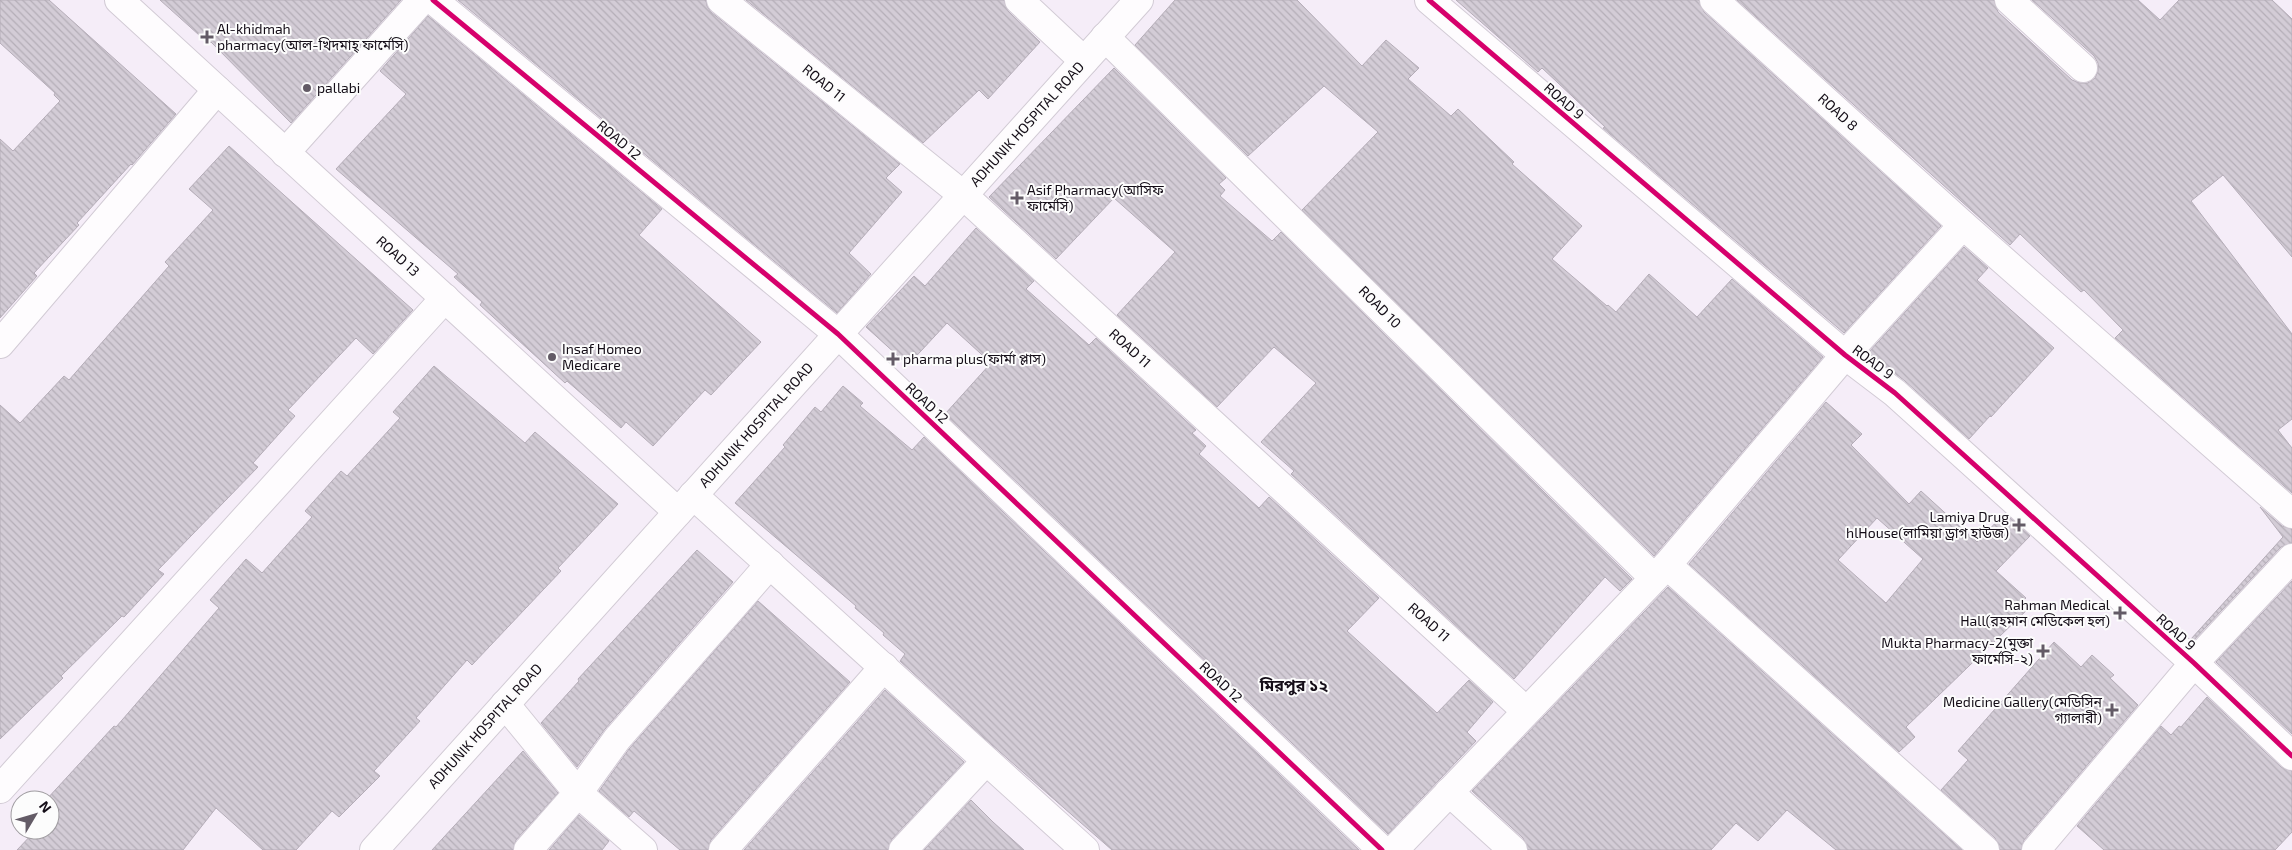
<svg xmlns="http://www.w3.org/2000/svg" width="2292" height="850" viewBox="0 0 2292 850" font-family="'Exo 2','Noto Sans Bengali',sans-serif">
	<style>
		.building { fill: url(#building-back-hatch); stroke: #b5adb8; fill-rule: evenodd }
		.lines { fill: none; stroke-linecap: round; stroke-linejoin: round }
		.minor-casing { stroke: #d2cbd5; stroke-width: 30 }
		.minor { stroke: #fefcfe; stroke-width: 28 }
		.cycleway-casing { stroke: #fcfcfc; stroke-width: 8 }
		.cycleway { stroke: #d6006c; stroke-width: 5 }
		.poi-dot { fill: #635b66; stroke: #fcfcfc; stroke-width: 2 }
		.labels { text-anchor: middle; stroke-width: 4; stroke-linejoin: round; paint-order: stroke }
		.poi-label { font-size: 14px; fill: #140d17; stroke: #fcfcfc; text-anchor: start }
		.street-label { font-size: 14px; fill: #140d17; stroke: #fcfcfc }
		.quarter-label { font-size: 16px; font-weight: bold; fill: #140d17; stroke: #fcfcfc }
	</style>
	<defs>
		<pattern id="building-back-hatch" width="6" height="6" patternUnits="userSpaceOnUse" patternTransform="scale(1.25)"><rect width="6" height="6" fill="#d3ccd6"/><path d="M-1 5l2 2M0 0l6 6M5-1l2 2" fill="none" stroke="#b4aeb7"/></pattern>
	</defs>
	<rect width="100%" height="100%" fill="#f5edf8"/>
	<g class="building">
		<polygon points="0,0 49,0 176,114 132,165 131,164 77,223 79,225 34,273 37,276 0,318 0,139 13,151 60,101 54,95 55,93 0,43"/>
		<polygon points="160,0 401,0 291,123 211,42 209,44"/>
		<polygon points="458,0 706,0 707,6 711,12 900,164 886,178 902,192 849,253 871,274 837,313"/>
		<polygon points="746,0 1004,0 1008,11 1040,42 988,99 979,90 923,143"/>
		<polygon points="1175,0 1297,0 1362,66 1386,40 1419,68 1408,79 1451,116 1458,109 1514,162 1512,164 1582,226 1552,259 1607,306 1608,305 1616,312 1649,274 1697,317 1732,279 1823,357 1654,556 1302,210 1378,132 1324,86 1248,156 1135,45"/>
		<polygon points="1456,0 1699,0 1704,12 1941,226 1844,333 1603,128 1605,127 1542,68 1538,72"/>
		<polygon points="1737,0 1994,0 1998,12 2072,80 2080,83 2088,83 2095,78 2098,71 2098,63 2094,56 2032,0 2138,0 2160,20 2179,0 2272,0 2292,19 2292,257 2223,175 2191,201 2292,334 2292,419 2278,430 2292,448 2292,493 2115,338 2123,330 2084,290 2081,292 2020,234 2010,245"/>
		<polygon points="428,16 662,209 639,235 761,342 711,395 705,390 653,446 626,422 621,428 567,381 565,383 480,305 482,302 454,277 458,274 336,169 406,94 380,71"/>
		<polygon points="1114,68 1226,178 1219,184 1225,190 1220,196 1272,241 1281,232 1632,579 1620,591 1605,577 1514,679 1291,474 1294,471 1261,442 1316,383 1274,347 1217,407 1117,315 1175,252 1114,198 1056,259 989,197"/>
		<polygon points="229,146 413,310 373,354 356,338 288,410 295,416 253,463 258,467 158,570 164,574 124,617 122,616 61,676 63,678 0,739 0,405 20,423 64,376 69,380 169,266 165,262 213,210 189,189"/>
		<polygon points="976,228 1034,281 1026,289 1089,345 1096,338 1196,430 1192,433 1206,446 1199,454 1259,508 1269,497 1379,598 1347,631 1437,713 1469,680 1493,702 1467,732 1476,741 1388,834 945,414 991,363 947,323 908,365 866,327 914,276 925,286"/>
		<polygon points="1964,247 1988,268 1977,280 2054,348 1991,417 1990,416 1969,439 1905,381 1868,353"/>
		<polygon points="434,366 525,443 535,432 618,504 558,568 561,571 472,665 467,660 416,718 420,721 374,771 380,776 339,817 332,811 296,850 263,850 216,808 183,850 17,850 35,831 33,830 50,830 50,800 46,800 114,726 116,727 219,608 210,600 246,559 262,573 312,517 305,511 341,471 347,476 400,418 393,412"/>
		<polygon points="843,386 863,403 860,406 912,450 924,437 1359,850 1112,850 984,738 900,661 905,654 883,635 884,633 855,608 856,606 735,503 785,447 783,445 815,407 821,412"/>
		<path d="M1826 402 1862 434 1851 445 1909 504 1921 491 1977 542 2005 513 2030 536 1996 571 2026 598 2023 601 2030 607 1906 727 1915 737 1899 752 1689 564ZM1877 518 1923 559 1886 603 1838 560Z"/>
		<polygon points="2260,507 2282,526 2292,529 2292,543 2281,547 2193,641 2191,639 2283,537"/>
		<polygon points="697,550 733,582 605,729 577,767 541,723 579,681 578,679"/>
		<polygon points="2292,581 2292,734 2216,662"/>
		<polygon points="1668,587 1962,850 1836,850 1787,810 1758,841 1736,823 1711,850 1528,850 1523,838 1472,791"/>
		<polygon points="758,601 850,682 711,840 708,850 680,850 634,811 629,817 599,791 629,749"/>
		<polygon points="2054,642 2081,667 2092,655 2114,675 2110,678 2138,705 2024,840 2021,850 2000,850 1995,838 1941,790 1968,760 1958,751"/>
		<polygon points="885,690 964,762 892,839 888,850 744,850"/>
		<polygon points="2207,697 2281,767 2292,771 2292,832 2275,850 2104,850 2077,826 2161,726 2171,735 2179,726 2181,727"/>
		<polygon points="523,751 558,793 516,840 513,850 432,850"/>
		<polygon points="971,800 993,822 1024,850 924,850"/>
		<polygon points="579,815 609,841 602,850 549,850"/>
	</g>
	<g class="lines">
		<defs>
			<g id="minor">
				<polyline points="119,0 678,512"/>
				<polyline points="433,0 838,334 1382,850"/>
				<polyline points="721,0 963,195 1526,711"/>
				<polyline points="1019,0 1084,61"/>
				<polyline points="1429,0 1845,355 1895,393 2194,663 2292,756"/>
				<polyline points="1714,0 1963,225 2292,514"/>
				<polyline points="2009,0 2083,68"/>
				<polyline points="1105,37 1654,578"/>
				<polyline points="285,153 422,0"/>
				<polyline points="0,344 217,90"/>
				<polyline points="693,495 1085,850"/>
				<polyline points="1667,565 1985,850"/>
				<polyline points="505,704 578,793 643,850"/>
				<polyline points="0,789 445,298"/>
				<polyline points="1449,792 1513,850"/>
				<polyline points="374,850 1139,0"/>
				<polyline points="528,850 578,793 617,739 770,564"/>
				<polyline points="723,850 884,667"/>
				<polyline points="903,850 986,761"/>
				<polyline points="1394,850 1667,565 1845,355 1963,225"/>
				<polyline points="2036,850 2194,663 2292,558"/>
			</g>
		</defs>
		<use href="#minor" class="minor-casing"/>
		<use href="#minor" class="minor"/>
		<defs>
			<g id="cycleway">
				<polyline points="433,0 838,334 1382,850"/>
				<polyline points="1429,0 1845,355 1895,393 2194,663 2292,756"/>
			</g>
		</defs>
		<use href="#cycleway" class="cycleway-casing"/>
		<use href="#cycleway" class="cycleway"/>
	</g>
	<g class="poi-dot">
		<path d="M204.5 29.5h5v5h5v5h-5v5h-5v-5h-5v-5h5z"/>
		<circle cx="307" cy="88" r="5"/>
		<path d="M1014.5 190.5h5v5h5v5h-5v5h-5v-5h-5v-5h5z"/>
		<circle cx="552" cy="357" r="5"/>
		<path d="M890.5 351.5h5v5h5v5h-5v5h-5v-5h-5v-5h5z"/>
		<path d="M2016.5 517.5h5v5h5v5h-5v5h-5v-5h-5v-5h5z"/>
		<path d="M2117.5 605.5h5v5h5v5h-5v5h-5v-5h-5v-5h5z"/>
		<path d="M2040.5 643.5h5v5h5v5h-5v5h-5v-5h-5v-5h5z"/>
		<path d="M2109.5 702.5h5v5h5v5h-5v5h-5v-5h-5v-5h5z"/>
	</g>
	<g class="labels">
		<g class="poi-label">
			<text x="217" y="34">Al-khidmah<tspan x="217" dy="16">pharmacy(আল-খিদমাহ্ ফার্মেসি)</tspan></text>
			<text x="317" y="93">pallabi</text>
			<text x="1027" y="195">Asif Pharmacy(আসিফ<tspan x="1027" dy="16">ফার্মেসি)</tspan></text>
			<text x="562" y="354">Insaf Homeo<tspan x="562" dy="16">Medicare</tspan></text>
			<text x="903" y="364">pharma plus(ফার্মা প্লাস)</text>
			<text x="2009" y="522" text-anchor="end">Lamiya Drug<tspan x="2009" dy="16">hlHouse(লামিয়া ড্রাগ হাউজ)</tspan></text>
			<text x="2110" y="610" text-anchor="end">Rahman Medical<tspan x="2110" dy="16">Hall(রহমান মেডিকেল হল)</tspan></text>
			<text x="2033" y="648" text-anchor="end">Mukta Pharmacy-2(মুক্তা<tspan x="2033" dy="16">ফার্মেসি-২)</tspan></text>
			<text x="2102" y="707" text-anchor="end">Medicine Gallery(মেডিসিন<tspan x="2102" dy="16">গ্যালারী)</tspan></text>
		</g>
		<g class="street-label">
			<text transform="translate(824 83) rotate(39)" y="5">ROAD 11</text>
			<text transform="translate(1564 101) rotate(41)" y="5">ROAD 9</text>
			<text transform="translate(1838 112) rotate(42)" y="5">ROAD 8</text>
			<text transform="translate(1027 124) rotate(-48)" y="5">ADHUNIK HOSPITAL ROAD</text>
			<text transform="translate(619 140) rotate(40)" y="5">ROAD 12</text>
			<text transform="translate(398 256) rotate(42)" y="5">ROAD 13</text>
			<text transform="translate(1380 307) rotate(45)" y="5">ROAD 10</text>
			<text transform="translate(1130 348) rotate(42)" y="5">ROAD 11</text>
			<text transform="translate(1873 362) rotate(37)" y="5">ROAD 9</text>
			<text transform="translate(927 403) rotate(43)" y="5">ROAD 12</text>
			<text transform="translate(756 425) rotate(-48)" y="5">ADHUNIK HOSPITAL ROAD</text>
			<text transform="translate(1429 622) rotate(42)" y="5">ROAD 11</text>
			<text transform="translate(2176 632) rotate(42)" y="5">ROAD 9</text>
			<text transform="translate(1221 682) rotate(43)" y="5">ROAD 12</text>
			<text transform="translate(485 726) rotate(-48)" y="5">ADHUNIK HOSPITAL ROAD</text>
		</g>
		<g class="quarter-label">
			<text x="1294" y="691">মিরপুর ১২</text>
		</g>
	</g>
	<g transform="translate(35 815) rotate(52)"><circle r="24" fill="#fcfcfc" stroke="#9f9ca0"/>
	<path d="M0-4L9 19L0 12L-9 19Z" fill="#635b66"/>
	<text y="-8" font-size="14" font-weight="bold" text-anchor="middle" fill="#140d17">N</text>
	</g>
</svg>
